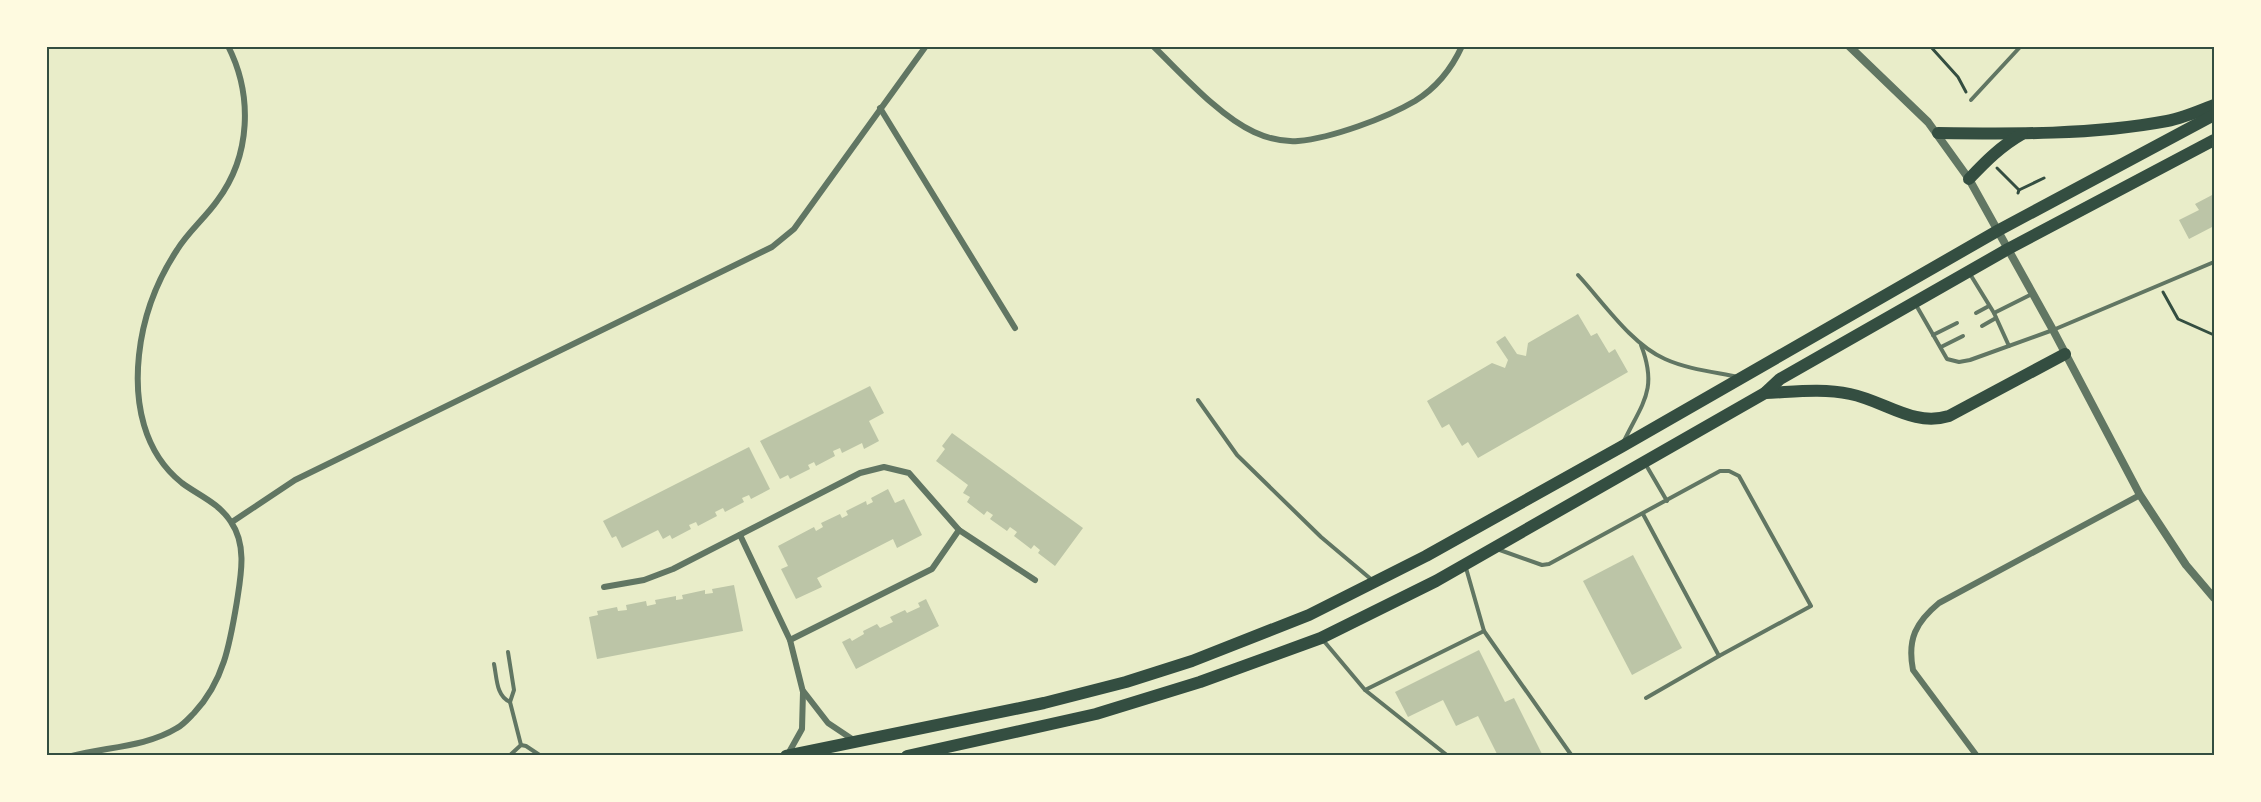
<svg xmlns="http://www.w3.org/2000/svg" width="2261" height="802" viewBox="0 0 2261 802" font-family="Inter,sans-serif">
	<style>
		.building { fill: #bcc5a7 }
		.lines { fill: none; stroke-linecap: round; stroke-linejoin: round }
		.path { stroke: #344e41; stroke-width: 3 }
		.service { stroke: #617663; stroke-width: 4 }
		.minor { stroke: #617663; stroke-width: 6 }
		.tertiary { stroke: #617663; stroke-width: 8 }
		.trunk { stroke: #344e41; stroke-width: 12 }
		.neatline { fill: none; stroke: #344e41; stroke-width: 2 }
	</style>
	<rect width="100%" height="100%" fill="#e9edc9"/>
	<g class="building">
		<polygon points="2214,194 2214,226 2189,239 2179,220 2199,210 2195,204"/>
		<polygon points="1578,314 1591,336 1597,333 1609,353 1615,349 1628,372 1478,458 1468,442 1462,446 1449,424 1442,428 1427,401 1492,363 1505,368 1508,360 1496,342 1505,336 1517,354 1526,356 1528,343"/>
		<polygon points="870,386 884,413 869,421 879,441 864,449 862,443 842,453 840,448 833,451 835,456 816,466 814,462 808,465 810,469 790,479 788,475 780,479 760,441"/>
		<polygon points="952,433 1083,528 1055,566 1038,553 1040,550 1034,545 1031,549 1014,536 1017,532 1010,527 1007,531 990,519 993,515 987,511 984,515 967,502 970,497 963,493 968,485 936,461 945,449 942,446"/>
		<polygon points="749,447 770,489 751,499 749,495 742,498 744,502 725,512 723,508 715,512 717,516 698,526 696,522 689,525 691,529 672,539 670,535 663,539 658,530 622,548 616,536 612,538 603,521"/>
		<polygon points="888,489 895,503 904,499 922,535 897,548 893,539 817,578 822,587 796,599 781,569 788,566 778,546 814,527 816,531 823,527 821,523 840,514 842,518 848,515 846,511 866,501 867,505 873,502 871,498"/>
		<polygon points="1633,555 1682,648 1632,675 1583,581"/>
		<polygon points="734,585 743,631 597,659 589,617 598,615 597,611 617,607 618,611 627,610 626,605 646,601 647,606 656,604 655,600 676,596 676,600 683,599 682,595 705,590 705,594 713,593 712,589"/>
		<polygon points="926,599 939,626 856,669 842,642 850,638 852,641 864,634 863,631 877,624 880,628 893,622 890,617 905,610 907,613 920,607 918,603"/>
		<polygon points="1479,650 1505,702 1514,698 1543,756 1498,756 1478,716 1456,726 1443,700 1408,717 1395,692"/>
	</g>
	<g class="lines">
		<g class="path">
			<polyline points="1930,46 1958,77 1966,92"/>
			<polyline points="2198,46 2214,47"/>
			<polyline points="1997,168 2019,190 2018,193"/>
			<polyline points="2019,190 2044,178"/>
			<polyline points="2163,292 2178,319 2214,335"/>
		</g>
		<g class="service">
			<polyline points="1971,100 2021,46"/>
			<polyline points="1970,274 1994,313 2032,294"/>
			<path d="M1578 275C1603 302 1631 344 1665 359 1687 369 1714 372 1738 377"/>
			<polyline points="1916,305 1947,359 1959,362 1970,360 2053,330 2214,262"/>
			<polyline points="1976,313 1989,306"/>
			<polyline points="1994,313 2009,346"/>
			<polyline points="1982,326 1996,318"/>
			<polyline points="1933,335 1957,323"/>
			<polyline points="1941,347 1963,336"/>
			<polyline points="1198,400 1237,455 1321,537 1372,580"/>
			<path d="M1624 441C1643 402 1658 389 1641 345"/>
			<polyline points="1646,465 1667,501"/>
			<polyline points="1643,514 1719,656"/>
			<polyline points="1497,549 1542,565 1549,564 1720,471 1729,471 1739,476 1811,606 1719,656 1646,698"/>
			<polyline points="1466,568 1484,631 1572,756"/>
			<polyline points="1323,640 1365,690 1484,631"/>
			<polyline points="508,652 514,690 510,702 521,745 526,746 541,756"/>
			<path d="M494 664C497 678 496 696 510 702"/>
			<polyline points="1365,690 1448,756"/>
			<polyline points="509,756 521,745"/>
		</g>
		<g class="minor">
			<path d="M1153 46C1182 74 1219 116 1254 132 1267 138 1284 142 1298 141 1332 138 1386 118 1415 101 1436 88 1452 68 1462 46"/>
			<polyline points="880,108 1015,328"/>
			<polyline points="232,522 295,480 772,247 794,229 926,46"/>
			<polyline points="740,535 790,640 803,692 802,729 788,754"/>
			<polyline points="604,587 644,580 673,569 860,473 884,467 909,473 959,530 1035,580"/>
			<polyline points="790,640 932,569 959,530"/>
			<polyline points="804,692 828,723 855,741"/>
			<path d="M72 756C106 747 146 747 177 728 183 725 189 718 194 713 224 681 230 643 237 601 241 575 247 545 231 522 219 503 198 495 182 483 143 452 134 402 139 355 143 317 156 282 177 250 188 232 205 218 217 201 251 156 253 95 228 46"/>
			<path d="M1977 756 1913 670C1907 639 1916 622 1939 603L2140 495"/>
		</g>
		<polyline class="tertiary" points="1849,46 1928,122 1969,179 2053,330 2140,495 2186,565 2214,598"/>
		<g class="trunk">
			<path d="M1938 133C2014 134 2092 135 2167 121 2183 118 2199 111 2214 105"/>
			<path d="M1969 179C1986 161 2001 146 2022 134"/>
			<path d="M1765 393C1793 392 1822 388 1850 394 1885 401 1913 427 1949 416L2065 354"/>
			<polyline points="786,756 1044,703 1126,682 1192,661 1309,615 1426,556 1621,447 1999,230 2214,115"/>
			<polyline points="907,756 1096,714 1200,682 1321,638 1436,581 1765,393 1780,379 2008,249 2214,140"/>
		</g>
	</g>
	<rect width="2261" height="802" fill="none" stroke="#fefae0" stroke-width="96"/>
	<rect x="48" y="48" width="2165" height="706" class="neatline"/>
</svg>
